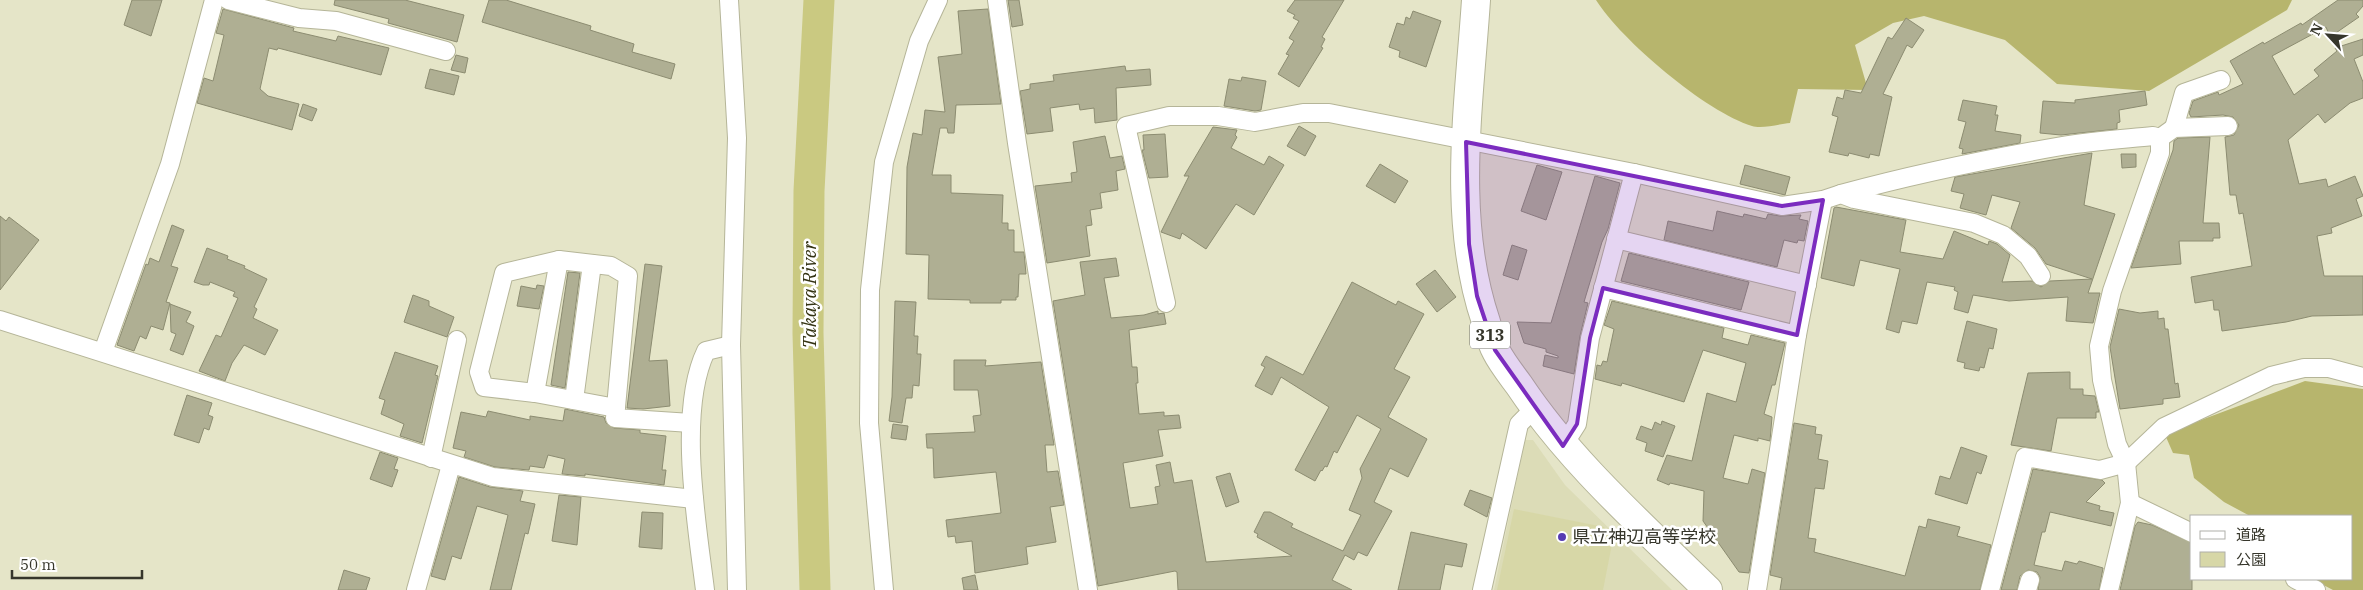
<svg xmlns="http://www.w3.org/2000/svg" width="2363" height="590" viewBox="0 0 2363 590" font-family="'IBM Plex Serif','Noto Sans JP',serif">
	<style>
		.built { fill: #dcdcb7 }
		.green { fill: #d7d7a7 }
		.forest { fill: #b7b56d }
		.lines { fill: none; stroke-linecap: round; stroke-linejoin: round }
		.river { stroke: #cac981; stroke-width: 31 }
		.building { fill: #afaf93; stroke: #8c8c71 }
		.street-casing { stroke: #b5b598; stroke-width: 20 }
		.highway-casing { stroke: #b5b598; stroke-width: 30 }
		.street { stroke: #fff; stroke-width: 18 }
		.highway { stroke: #fff; stroke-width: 28 }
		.marked { fill: #7b2cbf; fill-opacity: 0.2; stroke: #7b2cbf; stroke-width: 4; stroke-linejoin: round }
		.poi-dot { fill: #563bb3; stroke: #fff; stroke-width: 2 }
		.labels { text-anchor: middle; stroke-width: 5; stroke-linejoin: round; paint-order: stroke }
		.shield { fill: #fff; stroke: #72726b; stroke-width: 1 }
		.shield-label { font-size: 16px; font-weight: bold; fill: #36362b }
		.poi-label { font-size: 18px; fill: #36362b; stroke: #fff; text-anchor: start }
		.water-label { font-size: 19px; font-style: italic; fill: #333212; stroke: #fff }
	</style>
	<rect width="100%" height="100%" fill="#e5e5c8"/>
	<polygon class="built" points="1525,440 1533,440 1565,485 1672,590 1494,590"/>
	<polygon class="green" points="1514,509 1604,527 1613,539 1603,590 1497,590"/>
	<g class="forest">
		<path d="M1596 0H2292L2287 10 2149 91 2057 84 2005 40 1924 16 1893 23 1855 45 1868 90 1798 89 1790 123C1779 124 1762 129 1752 126 1706 112 1621 40 1596 0Z"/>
		<polygon points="2305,381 2363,389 2363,590 2333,590 2312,579 2352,579 2352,516 2250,516 2224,502 2194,478 2189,455 2173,453 2166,437 2177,429"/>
	</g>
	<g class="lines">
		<polyline class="river" points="815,590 808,333 809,191 819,0"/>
	</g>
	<g class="building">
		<polygon points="132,0 162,0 151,36 124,25"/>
		<polygon points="335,0 405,0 464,15 457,42 388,23 389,19 334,5"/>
		<polygon points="489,0 506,0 591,26 590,30 634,44 632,52 675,64 671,79 482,22"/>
		<polygon points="1008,0 1019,0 1023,25 1012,27"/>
		<polygon points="1295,0 1344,0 1322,37 1325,39 1321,47 1323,48 1299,87 1278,74 1289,55 1286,54 1294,41 1289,38 1299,21 1293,18 1295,15 1287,11"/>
		<polygon points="2338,0 2363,0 2363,6 2356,14 2359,17 2330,37 2326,27 2272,56 2294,95 2319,76 2314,70 2337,51 2335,48 2363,39 2363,55 2354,59 2363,82 2363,98 2350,103 2325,123 2318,114 2288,140 2299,184 2326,179 2328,187 2355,176 2363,196 2356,199 2362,216 2331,228 2332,233 2317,236 2324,276 2363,276 2363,315 2312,316 2286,322 2222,331 2219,310 2214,310 2213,300 2195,303 2191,277 2252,266 2243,213 2239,214 2236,195 2230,195 2225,137 2234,135 2239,125 2233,117 2223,115 2191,117 2189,113 2193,101 2218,92 2219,95 2243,84 2230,61 2263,42 2264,44 2301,23 2302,25"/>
		<polygon points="223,9 294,28 293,31 336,41 338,36 389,48 381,75 278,48 277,50 269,48 260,89 268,96 299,104 292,130 197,103 204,78 213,81 224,35 216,33"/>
		<polygon points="988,9 1001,104 956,105 954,133 948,133 947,128 940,128 932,175 951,175 951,193 1003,195 1002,223 1008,223 1008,230 1014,230 1014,252 1024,252 1026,274 1019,274 1018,297 1016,297 1016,300 1001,300 1001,303 970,303 970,300 928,299 929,255 906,254 907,167 913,133 922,135 925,110 945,112 938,57 962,54 958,11"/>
		<polygon points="1413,11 1441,21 1426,67 1399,57 1400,51 1389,47 1397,23 1404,25 1406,17 1410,19"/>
		<polygon points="1906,18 1924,30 1912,48 1907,45 1883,94 1892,97 1879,156 1870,154 1869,158 1849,153 1848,156 1829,152 1838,117 1832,115 1837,97 1843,99 1845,90 1861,93 1888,37 1892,39"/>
		<polygon points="456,55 468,58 465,73 451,70"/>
		<polygon points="1125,66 1126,71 1150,69 1151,85 1116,88 1117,120 1095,123 1094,108 1080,110 1079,104 1050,108 1053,131 1027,134 1020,91 1030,89 1030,84 1054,81 1053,75"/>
		<polygon points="430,69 459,76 454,95 425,88"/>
		<polygon points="1242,77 1266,81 1261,110 1255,111 1224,106 1229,79 1241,81"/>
		<polygon points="2145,91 2147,105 2119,110 2120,122 2117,123 2117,129 2061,135 2040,133 2043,101 2075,103 2075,100"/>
		<polygon points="1963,100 1997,106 1995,115 1998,115 1995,131 2021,135 2020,143 1962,154 1963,149 1959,148 1966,122 1958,120"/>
		<polygon points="303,104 317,109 312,121 299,116"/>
		<polygon points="1299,126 1316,136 1305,156 1287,146"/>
		<polygon points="1213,127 1237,130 1235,135 1237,137 1231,148 1264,165 1269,156 1284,165 1254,215 1236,204 1206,249 1182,233 1180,239 1161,232 1189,176 1184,176"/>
		<polygon points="1165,134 1168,177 1149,178 1142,150 1144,150 1143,135"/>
		<polygon points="1105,136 1110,158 1122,156 1125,169 1116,171 1118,190 1100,193 1102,208 1090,210 1092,225 1086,226 1090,256 1047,263 1035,186 1072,182 1071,173 1077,172 1073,142"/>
		<polygon points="2210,137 2203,223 2219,223 2220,238 2213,238 2213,241 2179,241 2181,264 2131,268 2173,150 2174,141 2178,138"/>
		<polygon points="2092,153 2084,205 2115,214 2088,293 2100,293 2093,323 2066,321 2068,297 2009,301 1973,295 1968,313 1954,309 1958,292 1954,290 1955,287 1927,282 1917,324 1902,321 1899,333 1886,329 1900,269 1860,260 1854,286 1821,278 1834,208 1836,207 1906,220 1900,252 1943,259 1954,231 1988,245 1989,241 1997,244 2010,255 2002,282 2032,281 2041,287 2050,281 2092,279 2046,264 2035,248 2011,228 2020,202 1992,195 1986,215 1960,208 1964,194 1951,191 1955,177"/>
		<polygon points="2121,154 2136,154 2136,167 2122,168"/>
		<polygon points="1380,164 1408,181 1395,203 1366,186"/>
		<polygon points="1537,165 1562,172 1546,220 1521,211"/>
		<polygon points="1745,165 1790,177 1785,195 1740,184"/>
		<polygon points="1595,176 1620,183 1608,229 1602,242 1584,302 1588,303 1580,336 1574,374 1543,366 1545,355 1558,358 1558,356 1546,352 1546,349 1524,343 1517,322 1551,323"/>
		<polygon points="1717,211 1743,217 1744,214 1766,219 1768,214 1780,216 1801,215 1799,219 1808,221 1804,241 1798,240 1797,243 1784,240 1777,267 1664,240 1668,221 1713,231"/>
		<polygon points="0,216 6,221 9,217 39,240 0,290"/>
		<polygon points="172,225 184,230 171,266 178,268 166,302 170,303 163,330 151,326 146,339 140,336 134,351 117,345 146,264 148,265 150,258 159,262"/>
		<polygon points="1512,245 1527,250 1518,280 1503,275"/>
		<polygon points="207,248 228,256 227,259 245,266 244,268 267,279 254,307 257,309 253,318 278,330 265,355 244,345 232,363 225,381 199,371 216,335 221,337 238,298 233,296 235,292 210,282 209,285 203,285 194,282"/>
		<polygon points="1629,253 1749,282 1741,310 1621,281"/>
		<polygon points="1116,258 1119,276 1104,278 1111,318 1144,315 1158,311 1158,314 1164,313 1166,324 1129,330 1132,367 1137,367 1138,383 1136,383 1139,414 1164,412 1164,416 1179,415 1181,428 1158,430 1163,456 1123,463 1130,508 1158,504 1155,487 1160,486 1156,465 1170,462 1174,483 1192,480 1206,562 1292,556 1257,537 1258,534 1254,532 1264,512 1270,512 1293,524 1291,527 1343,551 1361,515 1349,510 1362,478 1360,469 1381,429 1357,415 1337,453 1334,451 1327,467 1325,466 1322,471 1321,470 1315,481 1295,470 1329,407 1281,377 1272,395 1255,386 1265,367 1261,365 1266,356 1303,375 1352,282 1396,305 1398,301 1424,314 1394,369 1410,377 1388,417 1427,439 1408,477 1390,468 1374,502 1392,511 1367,556 1358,552 1354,560 1345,555 1332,580 1352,590 1178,590 1177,572 1175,571 1098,586 1053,301 1085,295 1080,262"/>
		<polygon points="645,264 662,266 649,361 667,360 670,406 643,409 627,408"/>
		<polygon points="1435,270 1456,297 1437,312 1416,284"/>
		<polygon points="568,272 580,273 565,388 551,385"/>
		<polygon points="537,285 544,286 539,309 517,306 521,286 536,289"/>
		<polygon points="413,295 429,301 429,306 454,317 447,337 404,322"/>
		<polygon points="895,301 916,302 914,336 918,336 917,354 921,354 919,386 913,385 912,398 906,398 902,423 889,421 892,397"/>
		<polygon points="1612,301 1724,328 1722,338 1748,345 1751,335 1785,343 1775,385 1772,385 1764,414 1772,417 1770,441 1758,438 1758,441 1734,435 1723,478 1748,484 1752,469 1765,473 1749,573 1739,572 1703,521 1704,491 1670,483 1669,485 1657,480 1667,455 1692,461 1707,393 1736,402 1746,363 1703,350 1684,402 1622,383 1621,386 1595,379 1597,365 1601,366 1603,361 1607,362 1614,329 1604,325"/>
		<polygon points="170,304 191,312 186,322 194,326 183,355 170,350 176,334 171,332"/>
		<polygon points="2119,309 2140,313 2158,311 2158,319 2164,318 2165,329 2168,329 2175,384 2178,383 2180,397 2163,399 2163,404 2120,409 2110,347"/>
		<polygon points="1967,321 1997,329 1993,349 1989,348 1984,368 1980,367 1979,371 1964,368 1965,363 1957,361"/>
		<polygon points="395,352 438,366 435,375 438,376 422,443 400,436 404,424 381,414 385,400 379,398"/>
		<polygon points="954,360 986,360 985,366 1041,362 1054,445 1045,445 1047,472 1058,471 1064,505 1050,507 1056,542 1026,547 1028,564 975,573 972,541 956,543 955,536 948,537 946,520 1001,513 996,472 934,478 933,448 927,448 926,434 975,432 973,416 981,415 978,390 954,390"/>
		<polygon points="2070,372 2070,389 2083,389 2083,395 2095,396 2099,412 2096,412 2096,418 2057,418 2051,451 2011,445 2028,373"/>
		<polygon points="187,395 212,403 208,415 213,417 209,430 204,428 199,443 174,435"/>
		<polygon points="565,409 604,417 606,423 614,428 640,430 640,433 666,436 662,470 666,470 664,485 585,474 585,476 562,474 565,459 548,455 544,468 530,466 529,470 495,467 464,457 466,451 453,448 461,412 486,417 488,411 530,420 530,416 563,421"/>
		<polygon points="1662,421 1675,426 1663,457 1645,451 1647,443 1636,439 1641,426 1652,430 1655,422 1661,425"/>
		<polygon points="1794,423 1816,427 1815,434 1822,435 1818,459 1828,461 1824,489 1815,488 1808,538 1816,539 1814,552 1905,576 1919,526 1926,528 1928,519 1960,527 1957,536 1991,545 1980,590 1780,590 1782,578 1770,575"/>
		<polygon points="893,424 908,426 906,440 891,438"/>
		<polygon points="1961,447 1987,456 1981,474 1977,472 1967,504 1935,494 1940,476 1950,479"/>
		<polygon points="380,452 398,458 394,469 398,470 392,487 370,479"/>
		<polygon points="2033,469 2102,480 2105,483 2086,502 2100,506 2099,510 2114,513 2111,526 2050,512 2045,532 2042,532 2034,565 2062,571 2065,561 2077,564 2079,561 2103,568 2099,590 2038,590 2040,577 2037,572 2028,570 2020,576 2017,590 2001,590"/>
		<polygon points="1230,473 1239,502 1226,507 1216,477"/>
		<polygon points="459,477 490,487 523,491 520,501 535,504 528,534 525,533 511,590 490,590 508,515 477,506 461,559 452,556 445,580 431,576"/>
		<polygon points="1470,490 1492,498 1487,517 1464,505"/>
		<polygon points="559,495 581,497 577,545 552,541"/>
		<polygon points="642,512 663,513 662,549 639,547"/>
		<polygon points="2138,522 2152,525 2192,543 2192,590 2120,590 2135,526"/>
		<polygon points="1411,532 1467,544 1462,567 1445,564 1440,590 1398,590"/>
		<polygon points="344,570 370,578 366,590 338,590"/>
		<polygon points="975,575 978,590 964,590 962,578"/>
	</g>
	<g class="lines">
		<defs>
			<g id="street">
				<polyline points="228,0 299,18 336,21 446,51"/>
				<polyline points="729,0 737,138 731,345 737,590"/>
				<polyline points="997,0 1017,143 1088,590"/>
				<polyline points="2174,128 2184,93 2221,80"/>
				<path d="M1841 194C1915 174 1987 159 2062 146 2092 141 2123 139 2153 136L2160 138 2174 128 2228 126"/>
				<polyline points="1616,239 1807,285"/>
				<polyline points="1603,288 1797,335"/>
				<polyline points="1166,303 1126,126 1169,116 1218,116 1255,122 1303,113 1329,113 1634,173 1782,206 1823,200 1841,194 1854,199 1974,223 2003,235 2028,256 2041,276"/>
				<polyline points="0,320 493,477 694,499"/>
				<polyline points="103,352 170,164 214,0"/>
				<polyline points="535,393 559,260"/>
				<polyline points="574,400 592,264"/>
				<polyline points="616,408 535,393 484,387 479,372 504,273 559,260 611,266 628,276 615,418 691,423"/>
				<polyline points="1563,446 1577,424 1590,338 1634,173"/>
				<polyline points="431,458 457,340"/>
				<polyline points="2130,503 2192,533"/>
				<polyline points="2295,579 2316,590"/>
				<polyline points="416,590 451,465"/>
				<path d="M705 590C697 525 677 411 706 351L731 345"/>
				<polyline points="884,590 869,423 870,290 884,162 919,41 938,0"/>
				<polyline points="1482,590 1519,424 1534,409"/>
				<polyline points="1757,590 1797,335 1823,200"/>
				<polyline points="1990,590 2025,457 2100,470 2126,463 2164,427 2271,376 2304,368 2329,368 2363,377"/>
				<polyline points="2027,590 2030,580"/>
				<polyline points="2109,590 2130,503 2126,463 2117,444 2102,380 2099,346 2112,291 2160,153 2160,138"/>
			</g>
			<path id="highway" d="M1476 0C1469 106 1451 219 1486 322 1489 332 1491 342 1496 351 1502 363 1511 374 1519 385 1571 463 1642 525 1708 590"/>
		</defs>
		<use href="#street" class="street-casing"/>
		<use href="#highway" class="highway-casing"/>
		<use href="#street" class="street"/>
		<use href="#highway" class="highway"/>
	</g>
	<path class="marked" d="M1466 142 1782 206 1823 200 1797 335 1603 288 1590 338 1577 424 1563 446 1495 350 1477 296 1469 244Z"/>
	<circle class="poi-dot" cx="1562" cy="537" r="5"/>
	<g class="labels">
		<rect class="shield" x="1470" y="321.5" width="40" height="27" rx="4"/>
		<g class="shield-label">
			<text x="1490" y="341">313</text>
		</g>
		<g class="poi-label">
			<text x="1572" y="543">県立神辺高等学校</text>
		</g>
		<g class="water-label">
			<text transform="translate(809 295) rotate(-90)" y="7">Takaya River</text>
		</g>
	</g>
	<rect x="2190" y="515" width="162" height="65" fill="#ffffff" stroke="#afafaa"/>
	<rect x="2200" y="531" width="25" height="8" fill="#ffffff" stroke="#afafaa"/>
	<text x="2236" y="540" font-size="15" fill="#36362b">道路</text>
	<rect x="2200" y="552" width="25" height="15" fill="#d7d7a7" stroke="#afafaa"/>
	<text x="2236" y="565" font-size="15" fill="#36362b">公園</text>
	<g transform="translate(2328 35) rotate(296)" stroke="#ffffff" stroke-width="4" paint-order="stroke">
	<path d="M0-4L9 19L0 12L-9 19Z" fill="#36362b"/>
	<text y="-8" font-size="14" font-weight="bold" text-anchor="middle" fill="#36362b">N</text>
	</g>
	<path d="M12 570v8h130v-8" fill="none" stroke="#36362b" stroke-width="2.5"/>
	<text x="20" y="570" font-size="15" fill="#36362b" stroke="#ffffff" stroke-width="4" paint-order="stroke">50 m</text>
</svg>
